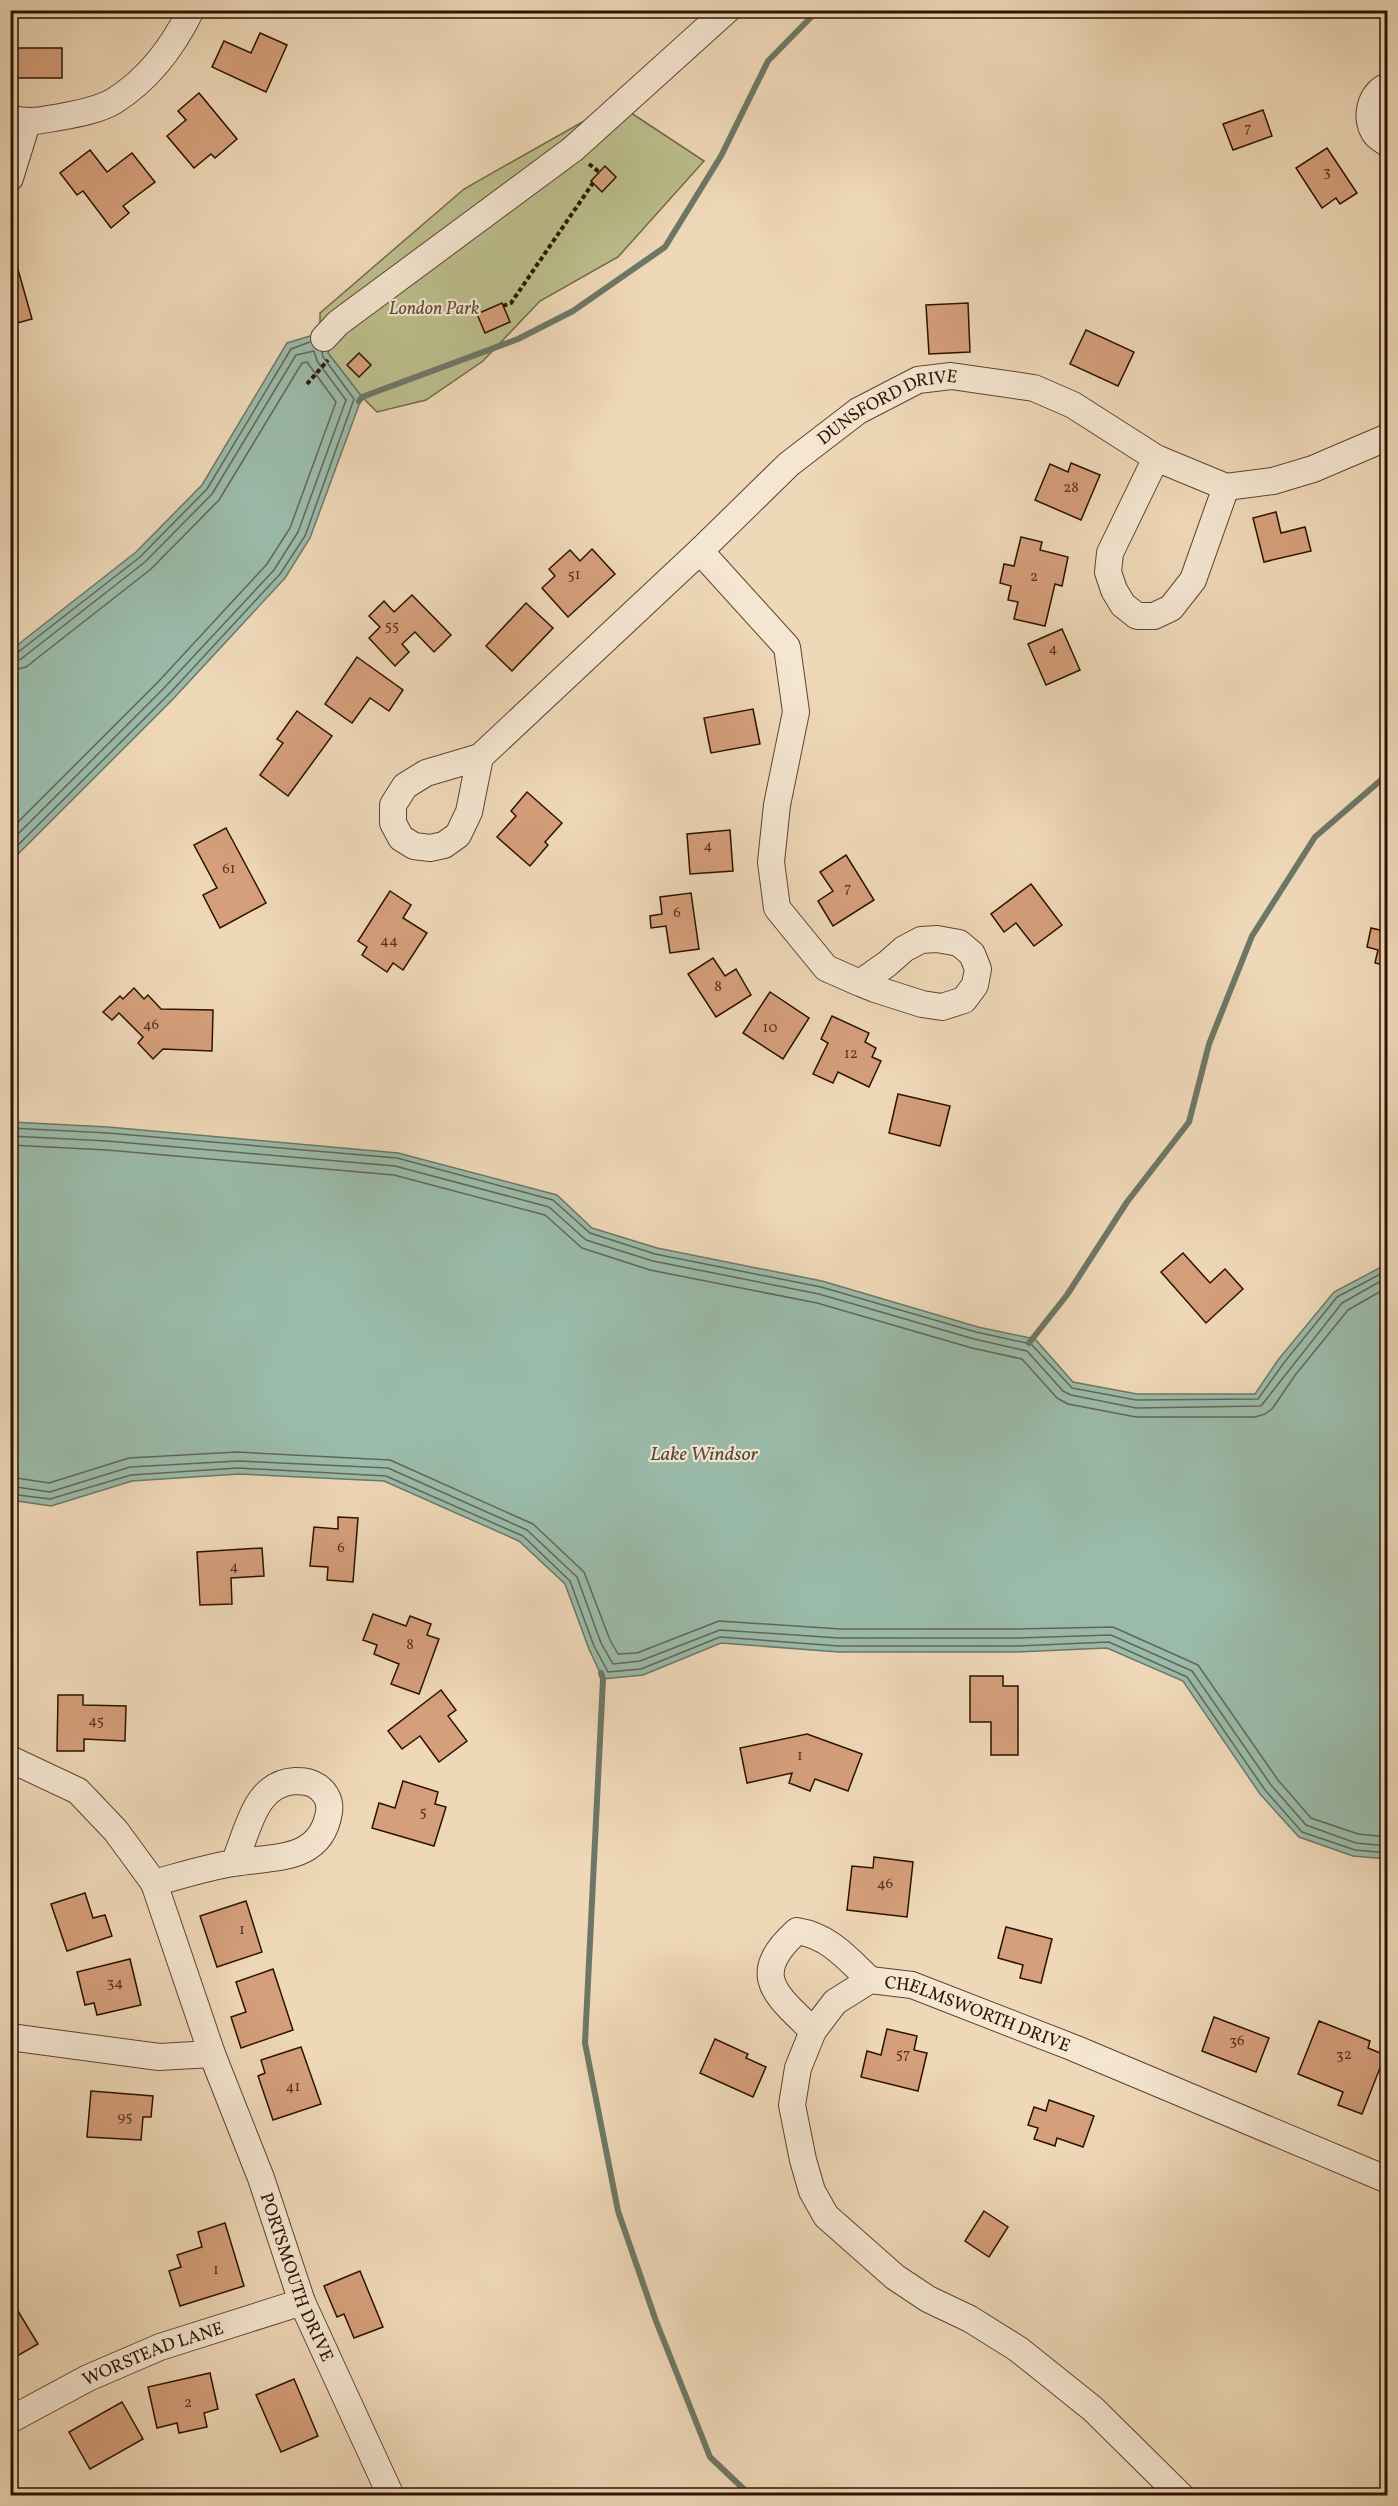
<svg xmlns="http://www.w3.org/2000/svg" width="1398" height="2506" viewBox="0 0 1398 2506" font-family="Vollkorn,serif">
	<style>
		.green { fill: #bcbe8d; stroke: #746847; stroke-width: 1.5 }
		.water { fill: #9abbaa; stroke: #6e7766; stroke-width: 1.5 }
		.lines { fill: none; stroke-linecap: round; stroke-linejoin: round }
		.shore { stroke: #636656; stroke-width: 1.5 }
		.stream { stroke: #6e7766; stroke-width: 6 }
		.building { fill: #d59f7b; stroke: #2c1201; stroke-width: 1.5 }
		.minor-casing { stroke: #5d442f; stroke-width: 28 }
		.path { stroke: #2c1201; stroke-width: 4; stroke-dasharray: 4.5 3; stroke-linecap: butt }
		.minor { stroke: #f5e6d1; stroke-width: 26 }
		.labels { text-anchor: middle; stroke-width: 4.5; stroke-linejoin: round; paint-order: stroke }
		.number-label { font-size: 15px; fill: #563520 }
		.park-label { font-size: 18px; font-style: italic; fill: #5e4e32; stroke: #f5e6d1 }
		.street-label { font-size: 18px; fill: #2c1201; stroke: #f5e6d1 }
		.water-label { font-size: 20px; font-style: italic; fill: #524d3c; stroke: #f5e6d1 }
	</style>
	<rect width="100%" height="100%" fill="#efd8b8"/>
	<filter id="stains"><feTurbulence type="fractalNoise" baseFrequency=".00333" numOctaves="4"/><feColorMatrix values="0 0 0 0 .2 0 0 0 0 .09 0 0 0 0 .02 0 0 0 .5 -.17"/></filter>
	<radialGradient id="worn" r=".72"><stop offset=".6" stop-color="#630" stop-opacity="0"/><stop offset="1" stop-color="#630" stop-opacity=".3"/></radialGradient>
	<polygon class="green" points="616,103 704,161 618,257 540,301 483,361 426,400 377,412 362,397 328,353 330,343 320,333 320,313 464,189"/>
	<g class="water">
		<polygon points="320,333 330,343 328,353 362,397 310,538 285,578 174,698 11,861 11,650 136,552 202,485 287,343"/>
		<polygon points="11,1122 108,1127 398,1153 557,1195 592,1228 657,1248 822,1281 978,1327 1035,1339 1073,1382 1137,1394 1255,1394 1278,1360 1334,1292 1387,1264 1387,1859 1353,1856 1299,1837 1260,1794 1183,1681 1107,1648 1017,1652 839,1652 721,1643 643,1675 603,1679 589,1649 565,1584 519,1541 384,1481 239,1474 132,1481 51,1506 11,1500"/>
	</g>
	<g class="lines">
		<g class="shore">
			<polyline points="10,654 17,653 140,557 207,489 291,349 310,342"/>
			<polyline points="10,662 21,659 145,562 212,494 296,355 314,351 317,361 346,400 298,532 274,570 164,688 10,842"/>
			<polyline points="10,671 26,667 151,569 219,500 302,363 307,362 336,402 290,528 267,564 158,682 10,830"/>
			<polyline points="10,853 170,693 280,574 305,536 354,399 323,357 322,352"/>
			<polyline points="10,1128 108,1133 397,1158 553,1200 590,1233 655,1254 821,1287 976,1332 1031,1344 1072,1388 1136,1400 1258,1399 1283,1364 1337,1297 1388,1270"/>
			<polyline points="10,1136 107,1141 395,1166 549,1207 586,1240 653,1261 819,1294 974,1339 1027,1351 1063,1391 1071,1395 1136,1408 1261,1406 1342,1303 1388,1277"/>
			<polyline points="10,1145 107,1150 394,1175 545,1215 582,1248 650,1270 817,1303 972,1348 1022,1359 1057,1398 1068,1404 1136,1417 1255,1417 1265,1414 1272,1409 1296,1374 1348,1310 1388,1287"/>
			<polyline points="10,1477 49,1483 129,1458 237,1452 390,1460 533,1524 584,1572 610,1640 618,1654 637,1653 719,1621 840,1629 1017,1629 1113,1627 1198,1665 1278,1780 1311,1818 1358,1834 1388,1837"/>
			<polyline points="10,1486 50,1492 130,1467 238,1461 388,1468 527,1530 577,1577 601,1643 613,1664 640,1661 720,1630 839,1638 1017,1638 1111,1635 1192,1671 1271,1785 1306,1825 1356,1843 1388,1846"/>
			<polyline points="10,1494 50,1499 131,1475 238,1468 386,1476 523,1536 570,1581 594,1646 608,1672 641,1669 720,1637 839,1646 1017,1646 1109,1642 1187,1677 1265,1790 1302,1832 1355,1850 1388,1853"/>
		</g>
		<g class="stream">
			<polyline points="359,401 362,397 518,339 573,311 665,247 721,156 768,61 818,10"/>
			<polyline points="1029,1343 1067,1295 1127,1202 1189,1122 1209,1044 1252,936 1315,837 1388,774"/>
			<polyline points="601,1673 603,1679 585,2043 618,2211 656,2321 710,2457 751,2496"/>
		</g>
	</g>
	<g class="building">
		<polygon points="260,33 287,45 266,92 212,67 224,41 251,53"/>
		<rect x="10" y="48" width="52" height="30"/>
		<polygon points="199,93 237,139 215,158 211,154 194,168 167,136 186,120 178,111"/>
		<polygon points="1263,110 1272,136 1233,150 1223,124"/>
		<polygon points="1327,148 1357,193 1340,204 1336,198 1322,208 1296,168"/>
		<polygon points="90,150 107,172 132,153 155,182 123,206 129,213 111,228 83,191 77,195 60,173"/>
		<polygon points="605,166 616,177 602,192 591,181"/>
		<polygon points="15,259 32,319 10,325 10,260"/>
		<polygon points="502,303 510,322 485,333 477,314"/>
		<polygon points="968,303 970,352 929,354 926,305"/>
		<polygon points="1086,330 1134,352 1118,386 1070,364"/>
		<polygon points="359,353 371,365 359,377 347,365"/>
		<polygon points="1071,463 1100,475 1081,520 1035,500 1050,464 1068,472"/>
		<polygon points="1276,512 1281,533 1305,527 1311,551 1264,562 1253,518"/>
		<polygon points="1021,537 1042,542 1040,550 1068,557 1062,586 1055,584 1045,626 1014,619 1018,602 1008,600 1011,586 1000,583 1004,564 1014,566"/>
		<polygon points="592,549 615,574 568,617 542,588 555,576 549,569 570,550 580,561"/>
		<polygon points="412,595 451,635 434,652 415,632 402,644 409,652 395,666 369,638 380,627 369,616 384,601 394,612"/>
		<polygon points="526,603 553,628 512,671 486,646"/>
		<polygon points="1062,629 1080,670 1046,685 1028,644"/>
		<polygon points="357,657 403,690 389,711 370,698 352,723 325,704"/>
		<polygon points="753,709 760,744 711,753 704,718"/>
		<polygon points="297,711 332,736 288,796 260,775 283,743 277,739"/>
		<polygon points="527,792 562,823 545,842 548,845 530,866 497,837 516,816 511,811"/>
		<polygon points="226,828 266,903 220,928 203,895 217,888 194,845"/>
		<polygon points="730,830 733,871 690,874 687,834"/>
		<polygon points="846,855 874,900 833,926 818,901 833,891 820,872"/>
		<polygon points="1031,884 1062,925 1034,946 1016,923 1004,932 991,914"/>
		<polygon points="390,891 411,905 403,918 427,933 403,970 393,963 387,972 362,955 367,947 358,941"/>
		<polygon points="691,893 699,949 670,953 666,926 651,928 650,916 662,914 660,897"/>
		<polygon points="1388,917 1388,966 1375,963 1378,950 1367,947 1371,928 1384,931"/>
		<polygon points="713,958 725,976 736,969 751,995 716,1017 688,974"/>
		<polygon points="134,988 144,999 148,995 161,1009 213,1010 212,1051 163,1049 153,1059 138,1043 143,1037 119,1013 112,1020 103,1012 120,996 123,999"/>
		<polygon points="770,992 809,1018 783,1059 743,1033"/>
		<polygon points="832,1016 869,1033 865,1042 876,1048 872,1057 881,1061 869,1087 838,1072 833,1083 813,1074 828,1043 821,1039"/>
		<polygon points="898,1094 950,1106 940,1146 889,1133"/>
		<polygon points="1183,1253 1210,1283 1225,1269 1243,1289 1206,1323 1161,1272"/>
		<polygon points="338,1517 358,1518 353,1582 327,1580 328,1567 310,1566 314,1527 338,1529"/>
		<polygon points="262,1548 264,1576 231,1578 232,1604 200,1605 197,1552"/>
		<polygon points="373,1614 406,1626 410,1616 431,1624 427,1635 439,1639 419,1694 391,1684 399,1664 374,1654 377,1645 363,1640"/>
		<polygon points="970,1676 1003,1676 1003,1686 1018,1686 1018,1755 991,1755 991,1722 970,1722"/>
		<polygon points="441,1690 456,1710 448,1716 467,1741 439,1762 420,1736 402,1749 388,1731"/>
		<polygon points="58,1695 83,1695 83,1705 126,1706 125,1741 84,1739 84,1751 57,1751"/>
		<polygon points="807,1734 862,1754 848,1791 815,1779 810,1791 789,1783 792,1773 747,1783 740,1748"/>
		<polygon points="403,1781 438,1792 435,1804 446,1807 434,1846 372,1828 379,1803 395,1808"/>
		<polygon points="874,1857 913,1862 907,1917 847,1910 852,1866 873,1868"/>
		<polygon points="85,1893 93,1918 105,1915 112,1936 67,1951 51,1904"/>
		<polygon points="246,1901 262,1952 217,1967 200,1916"/>
		<polygon points="1006,1927 1052,1939 1041,1983 1020,1978 1023,1965 998,1958"/>
		<polygon points="130,1959 141,2005 97,2015 94,2003 85,2005 77,1972"/>
		<polygon points="273,1969 293,2030 241,2048 231,2017 246,2012 236,1982"/>
		<polygon points="1214,2017 1269,2038 1256,2072 1202,2051"/>
		<polygon points="1319,2021 1370,2041 1368,2048 1385,2055 1362,2114 1338,2105 1343,2092 1298,2074"/>
		<polygon points="887,2029 917,2036 914,2050 927,2053 918,2091 861,2077 867,2051 881,2055"/>
		<polygon points="715,2039 748,2054 746,2058 766,2067 753,2097 700,2073"/>
		<polygon points="301,2047 321,2104 273,2120 258,2076 265,2073 261,2060"/>
		<polygon points="91,2091 153,2096 151,2117 143,2117 141,2140 87,2137"/>
		<polygon points="1049,2100 1094,2116 1083,2147 1057,2138 1055,2146 1034,2139 1038,2128 1028,2125 1034,2107 1046,2111"/>
		<polygon points="984,2211 1008,2227 989,2257 965,2241"/>
		<polygon points="225,2223 244,2286 180,2306 169,2271 181,2267 177,2255 202,2247 198,2232"/>
		<polygon points="360,2271 383,2327 354,2338 344,2314 337,2317 324,2286"/>
		<polygon points="10,2298 38,2344 17,2356 10,2345"/>
		<polygon points="210,2373 218,2409 204,2413 207,2427 179,2433 177,2423 157,2428 148,2387"/>
		<polygon points="294,2379 318,2436 281,2452 256,2395"/>
		<polygon points="122,2402 143,2439 90,2469 69,2432"/>
	</g>
	<g class="lines">
		<defs>
			<g id="minor">
				<path d="M1388 86C1369 93 1364 120 1376 135 1379 138 1384 141 1388 144"/>
				<path d="M10 118C30 124 41 120 60 117 77 114 99 110 114 101 149 79 173 47 191 10"/>
				<polyline points="10,178 27,123"/>
				<polyline points="324,338 338,323 573,149 727,10"/>
				<polyline points="1156,458 1110,553 1108,572 1114,590 1123,605 1137,616 1154,616 1171,608 1193,580 1226,487"/>
				<polyline points="700,551 787,647 796,712 777,805 771,862 777,908 826,968 860,983 875,989 922,1004 942,1007 964,1000 975,985 978,969 972,954 959,943 937,939 921,940 904,949 887,964 860,983"/>
				<path id="s1" d="M480 757 469 812 458 835 444 845 430 848 414 846 401 838 393 823V805L405 786 426 773 480 757 700 551 789 464 858 411 918 380 951 376 1034 388 1073 405 1156 458 1226 487 1273 481 1313 469 1388 437"/>
				<path id="s2" d="M10 1759 78 1791 116 1831 154 1883 212 2054 261 2178 302 2302 391 2496"/>
				<path d="M154 1883C180 1876 207 1867 234 1863 272 1856 321 1863 329 1812 331 1800 324 1789 313 1784 306 1781 302 1781 295 1781 254 1783 248 1832 234 1863"/>
				<path d="M813 2031C777 1995 747 1976 797 1931 829 1936 847 1958 870 1980"/>
				<polyline points="10,2037 159,2057 212,2054"/>
				<path id="s3" d="M10 2420 88 2378 160 2347 302 2302"/>
				<path id="s4" d="M1181 2496 1093 2409 1018 2349 970 2319 928 2299 895 2277 826 2216 812 2191 803 2160 792 2105 798 2068 813 2031 835 2002 870 1980 912 1985 1074 2048 1388 2180"/>
			</g>
		</defs>
		<use href="#minor" class="minor-casing"/>
		<g class="path">
			<polyline points="589,164 599,172"/>
			<polyline points="503,306 511,303 593,183"/>
			<polyline points="307,384 328,360"/>
		</g>
		<use href="#minor" class="minor"/>
	</g>
	<g class="labels">
		<g class="number-label">
			<text x="1248" y="132">7</text>
			<text x="1327" y="176">3</text>
			<text x="1071" y="492">28</text>
			<text x="574" y="579">51</text>
			<text x="1034" y="581">2</text>
			<text x="392" y="630">55</text>
			<text x="1053" y="653">4</text>
			<text x="708" y="850">4</text>
			<text x="229" y="873">61</text>
			<text x="848" y="892">7</text>
			<text x="677" y="917">6</text>
			<text x="389" y="945">44</text>
			<text x="718" y="991">8</text>
			<text x="151" y="1029">46</text>
			<text x="770" y="1032">10</text>
			<text x="851" y="1058">12</text>
			<text x="341" y="1552">6</text>
			<text x="234" y="1571">4</text>
			<text x="410" y="1649">8</text>
			<text x="96" y="1725">45</text>
			<text x="800" y="1760">1</text>
			<text x="423" y="1816">5</text>
			<text x="885" y="1888">46</text>
			<text x="242" y="1934">1</text>
			<text x="115" y="1987">34</text>
			<text x="1237" y="2045">36</text>
			<text x="903" y="2058">57</text>
			<text x="1344" y="2059">32</text>
			<text x="293" y="2091">41</text>
			<text x="125" y="2121">95</text>
			<text x="216" y="2274">1</text>
			<text x="188" y="2407">2</text>
		</g>
		<g class="park-label">
			<text x="434" y="314">London Park</text>
		</g>
		<g class="street-label">
			<text dy="6" stroke="none"><textPath href="#s1" startOffset="825">DUNSFORD DRIVE</textPath></text>
			<text dy="6" stroke="none"><textPath href="#s4" startOffset="840">CHELMSWORTH DRIVE</textPath></text>
			<text dy="6" stroke="none"><textPath href="#s2" startOffset="614">PORTSMOUTH DRIVE</textPath></text>
			<text dy="6" stroke="none"><textPath href="#s3" startOffset="158">WORSTEAD LANE</textPath></text>
		</g>
		<g class="water-label">
			<text x="704" y="1460">Lake Windsor</text>
		</g>
	</g>
	<rect width="1398" height="2506" fill="none" stroke="#efd8b8" stroke-width="36"/>
	<rect x="12" y="12" width="1374" height="2482" fill="none" stroke="#2c1201" stroke-width="3"/>
	<rect x="18" y="18" width="1362" height="2470" fill="none" stroke="#2c1201" stroke-width="1.5"/>
	<rect width="100%" height="100%" filter="url(#stains)"/>
	<rect width="100%" height="100%" fill="url(#worn)"/>
</svg>
